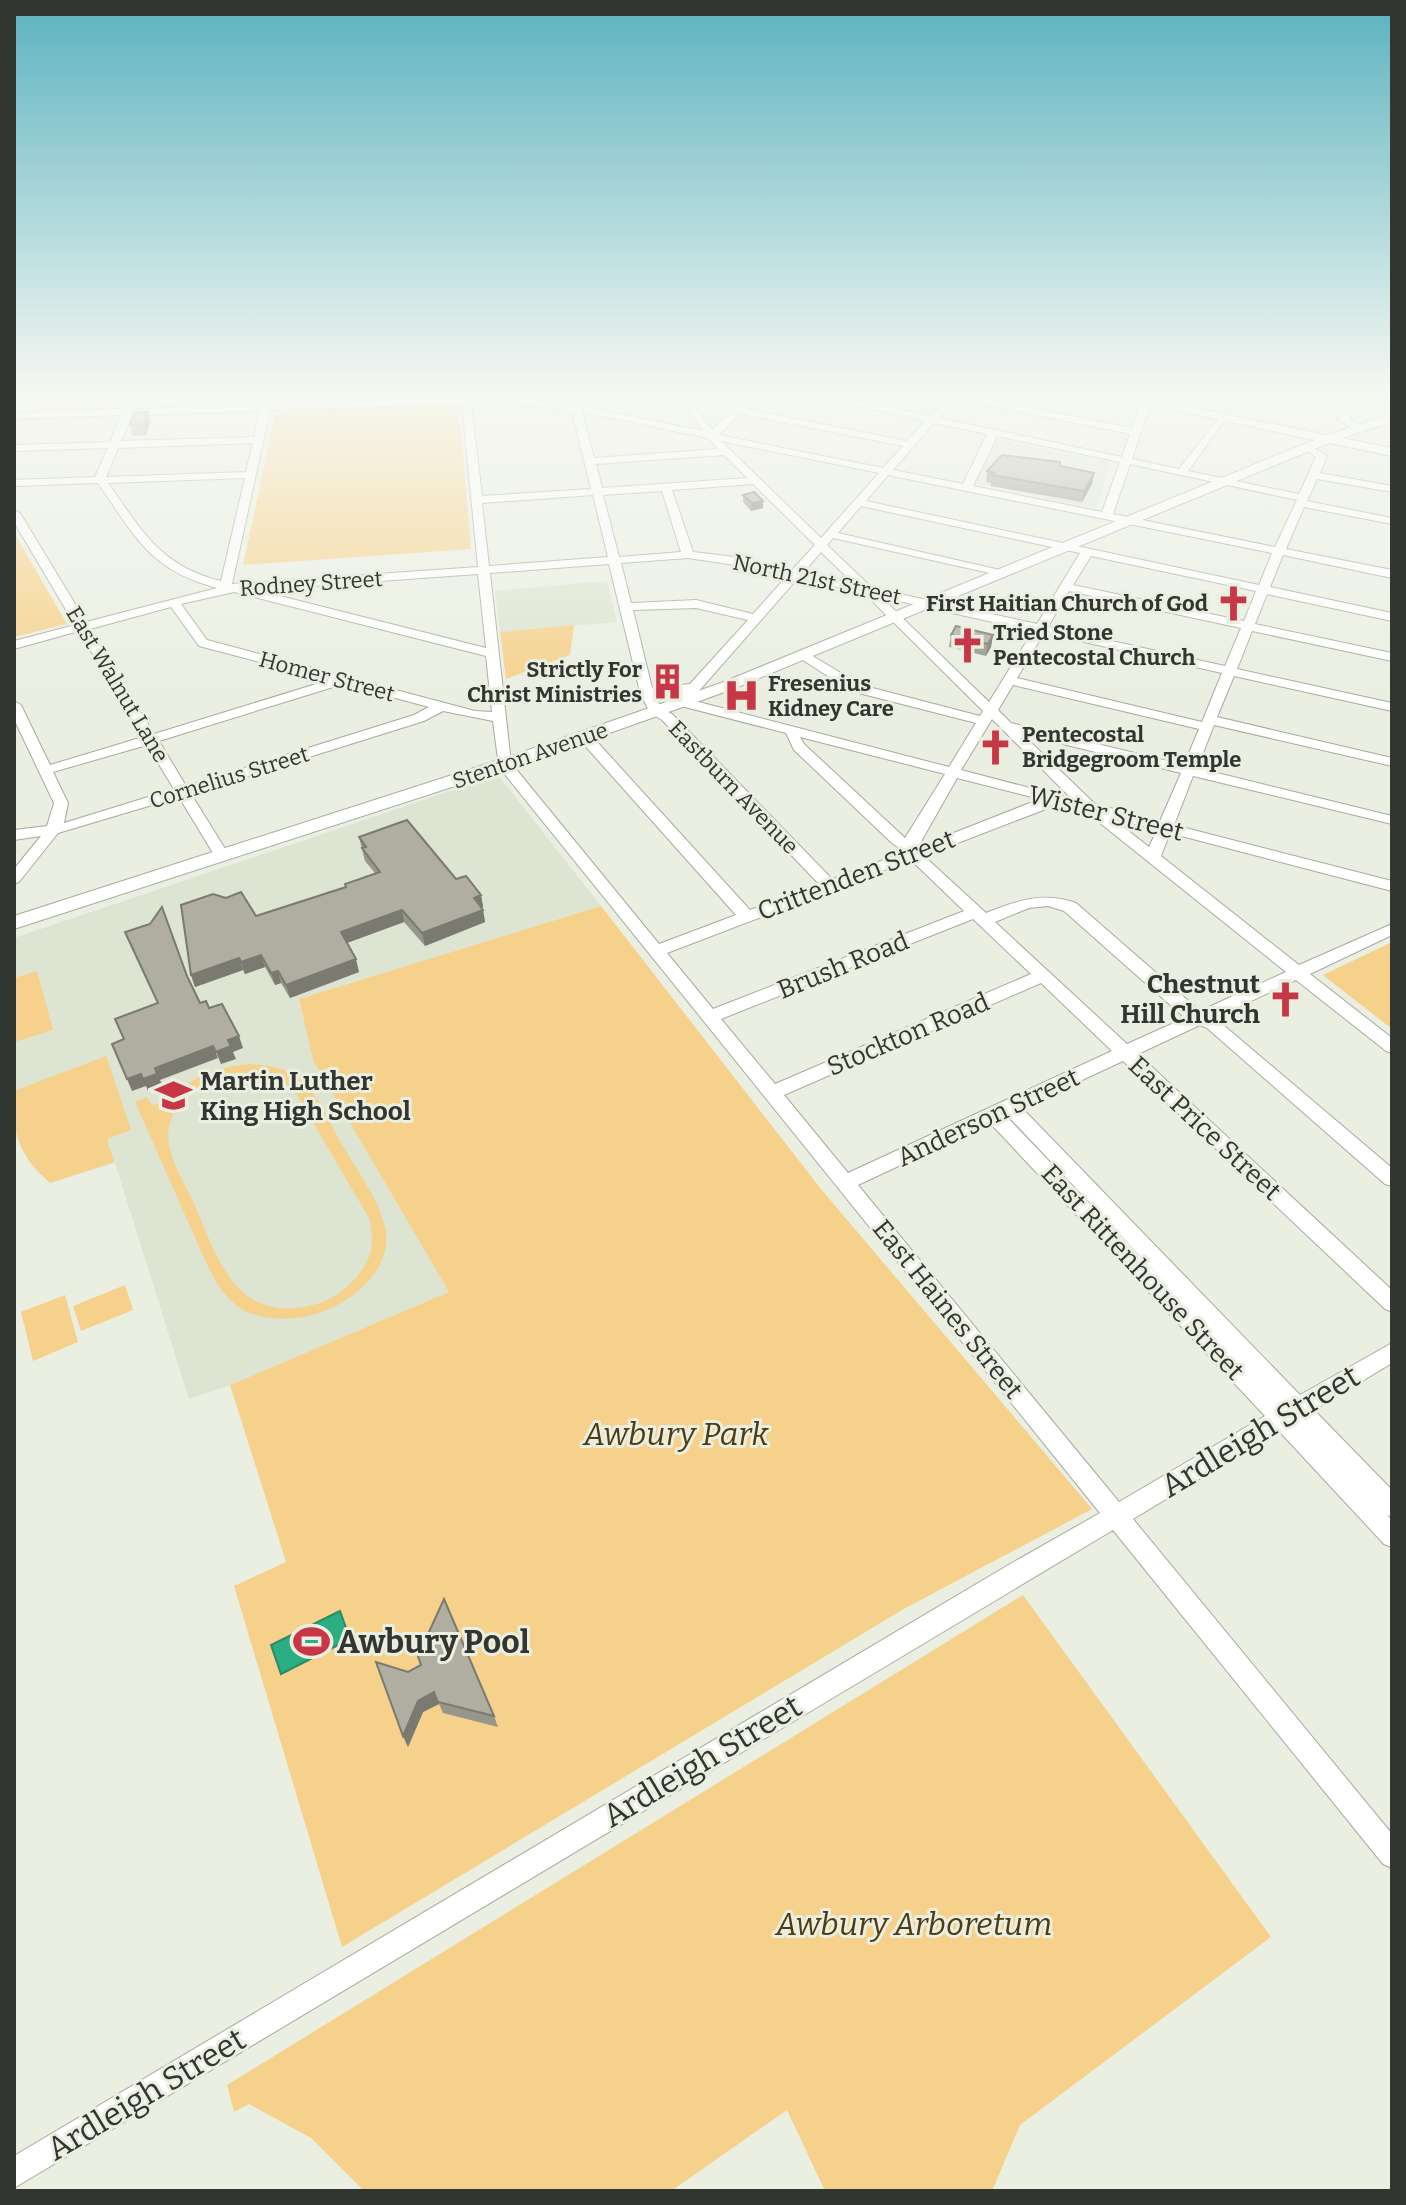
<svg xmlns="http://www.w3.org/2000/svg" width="1406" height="2205" viewBox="0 0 1406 2205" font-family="Bitter,serif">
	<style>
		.built { fill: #dde4d1 }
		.green { fill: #f6d18b; fill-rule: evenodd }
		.water { fill: #2bae83; stroke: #2d8a6a; stroke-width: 2 }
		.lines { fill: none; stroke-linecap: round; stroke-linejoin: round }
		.minor-casing { stroke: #a6aa9e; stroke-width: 2 }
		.major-casing { stroke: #a6aa9e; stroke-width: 2 }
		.minor { fill: #fff; fill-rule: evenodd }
		.major { fill: #fff; fill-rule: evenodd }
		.wall { fill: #96968a }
		.shaded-wall { fill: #7a7a71 }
		.building { fill: #afaea1; stroke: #7a7a71; stroke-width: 2 }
		.labels { text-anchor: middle; stroke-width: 6; stroke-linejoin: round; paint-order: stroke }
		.far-street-label { font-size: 22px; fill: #333530; stroke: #eaefe2 }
		.far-poi-label { font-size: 22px; font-weight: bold; fill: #333530; stroke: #eaefe2; text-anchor: start }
		.street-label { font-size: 26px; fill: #333530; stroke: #eaefe2 }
		.poi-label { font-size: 26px; font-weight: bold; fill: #333530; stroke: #eaefe2; text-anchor: end }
		.near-street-label { font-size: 32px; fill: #333530; stroke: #eaefe2 }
		.near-park-label { font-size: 32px; font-style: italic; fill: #4f3b12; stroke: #eaefe2 }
		.near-poi-label { font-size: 32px; font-weight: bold; fill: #333530; stroke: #eaefe2; text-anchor: start }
	</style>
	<rect width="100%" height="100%" fill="#eaefe2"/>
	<g class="built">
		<polygon points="38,390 126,390 115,408 40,411"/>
		<polygon points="994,439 1110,462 1096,509 975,483"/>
		<polygon points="607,581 617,622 500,632 495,591"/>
		<polygon points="498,775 601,906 299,999 313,1060 449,1292 230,1385 189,1399 115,1163 50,1183 32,1166 14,1133 14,938"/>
	</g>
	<g class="green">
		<polygon points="450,404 459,407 471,549 243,565 276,411"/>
		<polygon points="14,533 67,624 14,637"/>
		<polygon points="574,625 570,655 506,679 500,632"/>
		<polygon points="601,906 821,1189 1092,1509 902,1610 342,1947 234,1586 286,1562 230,1385 449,1292 313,1060 299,999"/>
		<polygon points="1392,942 1392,1029 1323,975"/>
		<polygon points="37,971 53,1030 14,1042 14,978"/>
		<path d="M106 1056 131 1130 107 1139 114 1162 50 1183C16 1152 14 1135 14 1091Z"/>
		<path d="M249 1064C265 1065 282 1067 296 1076 318 1092 329 1123 343 1146 357 1171 379 1199 385 1227 395 1274 343 1310 303 1317 278 1321 248 1319 229 1299 210 1279 201 1249 189 1224 171 1183 153 1143 135 1102L147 1097 152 1105C169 1101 175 1093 189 1083 207 1071 228 1066 249 1064ZM236 1073 275 1077 294 1090 369 1218C376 1245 371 1263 351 1283 337 1298 317 1306 297 1308 231 1315 214 1249 193 1201 183 1180 164 1151 169 1127 175 1096 209 1080 236 1073Z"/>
		<polygon points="125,1285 133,1310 81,1331 73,1306"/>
		<polygon points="65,1295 78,1342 33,1361 21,1312"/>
		<polygon points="1023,1595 1271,1937 1020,2125 992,2191 825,2191 787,2110 671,2191 364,2191 311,2138 249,2104 234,2112 227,2085"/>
	</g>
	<polygon class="water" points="340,1611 350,1639 281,1674 271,1645"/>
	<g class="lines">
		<defs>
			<g id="minor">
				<path d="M132 390H142L134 409 262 405 265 390H275L272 404 461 398 460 390H470L471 397H508L571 404 589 390H601L581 406 703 431 673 390H683L712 430 755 390H766L746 409 907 441 925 421 788 390H808L930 416 947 397 923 390H963L960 394 1132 428 1141 402 1151 390H1162L1151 403 1132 459 1179 469 1222 414 1227 417 1188 471 1299 494 1316 457 1302 447 1307 444 1327 456 1320 473 1392 486V492L1317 479 1307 501 1392 518V524L1304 507 1286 549 1392 570V578L1283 555 1270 587 1392 613V621L1267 594 1255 624 1392 653V661L1252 631 1237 669 1392 703V711L1234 676 1217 717 1392 758V766L1214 725 1197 768 1392 816V824L1193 776 1174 825 1392 881V891L1170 833 1161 856 1299 965 1392 924V935L1310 974 1392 1038V1053L1386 1051 1296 980 1215 1018 1392 1168V1186L1385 1184 1207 1028 1200 1025 1138 1054 1392 1290V1312L1385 1309 1123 1061 1022 1108 1300 1395 1392 1343V1363L1314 1410 1392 1490V1517L1387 1515 1392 1520V1547L1384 1544 1279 1431 1133 1519 1392 1834V1868L1383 1864 1113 1530 14 2188V2156L1005 1567 1100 1513 499 767 493 721 443 711 424 721 191 794 229 855 226 858H216L179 797 58 833 19 882 14 884V869L41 836 14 840V830L47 826 54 803 14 719V701L21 705 50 765 143 737 79 631 14 649V641L75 625 14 522V510L20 513 86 622 217 588C149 570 135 536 98 483L14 486V480L95 477 108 448 14 451V445L110 442 121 415 14 419V413L124 409ZM956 399 1130 434 1122 457 939 418ZM471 403H508L566 410 573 415 591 489 482 496ZM462 404 478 567 232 584 270 410ZM260 411 254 437 121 441 132 415ZM582 412 708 438 718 449 594 458ZM740 414 903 446 883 468 719 435ZM934 423 987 434 963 484 893 470ZM997 436 1120 462 1102 512 973 486ZM721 441 879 473 821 538ZM253 443 246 472 106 477 118 448ZM724 455 747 478 602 488 596 464ZM1130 464 1297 500 1275 547 1113 514ZM888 475 1272 553 1259 585 866 501ZM245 478 221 581C160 566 142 531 108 483ZM753 484 815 545 792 570 735 557 693 552 672 490ZM662 491 681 552 619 557 603 495ZM593 495 608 557 489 566 482 503ZM861 506 1080 553 1037 624 872 588 827 545 833 538 1003 576 1009 572 838 533ZM821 552 854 584 803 573ZM1091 556 1256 591 1244 621 1073 585ZM688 558 735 565 787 576 753 614 696 600 631 603 621 563ZM609 564 640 692 650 713 662 720 819 884 750 910 589 733H579V739L736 915 659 944 511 763 490 573ZM478 574 486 648 256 590ZM798 578 864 593 983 711 980 716 861 685 806 652 795 655 851 691 976 723 949 767 691 700ZM1069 591 1241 628 1225 666 1048 627ZM234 592 486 656 492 712 475 711 207 640 181 604ZM881 597 1033 631 989 702ZM171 607 199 646 329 680 154 734 90 629ZM696 608 748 620 690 684 652 688 633 610ZM1044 633 1222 673 1202 722 1017 678ZM343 684 429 707 414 715 186 786 159 741ZM1013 685 1199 729 1184 765 1011 723 998 710ZM683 693 675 702 677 705 786 733 794 750 892 843 905 852 832 879 672 714 661 708 655 695ZM992 719 1072 799 961 770ZM1022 734 1181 773 1160 821 1095 804ZM800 737 945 774 905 838 804 744ZM147 745 174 789 64 823 68 803 53 772ZM957 778 1040 799 918 847ZM1054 803 1085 811 1286 972 1200 1011 1076 903C1042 891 1017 901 986 913L924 856 1046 809ZM1112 818 1157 830 1149 847ZM911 860 964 911 713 1009 667 953ZM1048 906 1064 911 1185 1018 1127 1044 995 922 1029 908ZM973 919 1031 974 775 1084 721 1019ZM1041 983 1112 1051 848 1173 784 1095ZM1007 1115 1174 1292 1006 1116ZM990 1123 1265 1416 1119 1502 858 1185Z"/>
				<polygon points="1359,390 1369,390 1349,419 1363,427 1364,429 1359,432 1338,420"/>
				<polygon points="1373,390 1392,390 1392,396 1375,392"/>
			</g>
			<polygon id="major" points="1081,390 1106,390 1327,435 1392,414 1392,422 1342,438 1392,448 1392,456 1329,443 733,689 520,765 14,929 14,916 508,757 721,683 1314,440"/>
		</defs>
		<use href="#minor" class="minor-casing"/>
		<use href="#major" class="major-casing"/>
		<use href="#minor" class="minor"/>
		<use href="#major" class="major"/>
	</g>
	<g class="wall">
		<polygon points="150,422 146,435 133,436 130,425"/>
		<polygon points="1060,466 1092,484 1082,502 991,486 991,483 986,482 987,471"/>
		<polygon points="743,495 763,508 751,511 743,502"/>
		<polygon points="951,635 993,635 991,647 986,656 949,647"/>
		<polygon points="359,837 456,879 481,895 483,907 482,908 483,910 485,922 425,946 404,922 347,943 359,972 290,998 281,983 275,985 265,967 245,974 243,970 195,987 191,975 256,916 346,887 345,884 375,873 365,861"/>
		<polygon points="376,1662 494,1716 498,1727 443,1713 439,1704 423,1712 408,1747 403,1736"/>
	</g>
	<g class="shaded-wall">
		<polygon points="148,412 150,422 146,435 143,424"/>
		<polygon points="1094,473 1092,484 1082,502 1084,491"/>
		<polygon points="763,501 763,508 751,511 752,503"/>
		<polygon points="993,635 991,647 986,656 988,644"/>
		<polygon points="481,895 483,907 476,910 474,898"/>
		<polygon points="402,910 404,922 344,944 341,932"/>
		<polygon points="483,910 485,922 425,946 422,933"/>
		<polygon points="261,955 265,967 245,974 241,962"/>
		<polygon points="239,958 243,970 195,987 191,975"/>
		<polygon points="356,959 359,972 290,998 286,985"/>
		<polygon points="278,971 281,983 275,985 271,973"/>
		<polygon points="239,1036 243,1048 233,1052 236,1059 221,1064 216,1052 228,1040"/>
		<polygon points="213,1046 218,1058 160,1080 163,1086 148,1091 146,1086 132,1091 127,1079"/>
		<polygon points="434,1692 439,1704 423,1712 408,1747 403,1736 418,1701"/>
	</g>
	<g class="building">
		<polygon points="134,412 148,412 143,424 130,425"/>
		<polygon points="1002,455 1060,462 1060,466 1094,473 1084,491 992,475 994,473 987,471"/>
		<polygon points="754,492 763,501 752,503 743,495"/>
		<polygon points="956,626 993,635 988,644 951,635"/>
		<polygon points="407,820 456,879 466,876 481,895 474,898 483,910 422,933 402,910 341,932 356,959 286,985 278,971 271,973 261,955 241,962 239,958 191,975 181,905 213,894 226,898 241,892 256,916 346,887 345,884 380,872 362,848 366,847 359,837"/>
		<polygon points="162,907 187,976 200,1003 206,1001 209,1008 222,1004 239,1036 228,1040 231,1046 216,1052 213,1046 155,1068 157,1074 143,1079 141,1074 127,1079 112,1044 124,1039 115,1019 158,1003 125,932 150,924"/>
		<polygon points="444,1599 494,1716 438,1702 434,1692 418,1701 403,1736 376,1662 408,1672 421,1665 418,1656"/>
	</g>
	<linearGradient id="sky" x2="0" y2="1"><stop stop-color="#5cb2c0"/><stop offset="0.56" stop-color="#f6f8f2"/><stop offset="1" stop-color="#f6f8f2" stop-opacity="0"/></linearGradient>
	<rect width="1406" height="699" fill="url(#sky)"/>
	<defs>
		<symbol id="church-bare" viewBox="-9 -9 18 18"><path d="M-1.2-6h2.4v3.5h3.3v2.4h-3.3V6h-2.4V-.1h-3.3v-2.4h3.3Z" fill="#c73745" stroke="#eaefe2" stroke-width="2.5" paint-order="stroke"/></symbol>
		<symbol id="building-bare" viewBox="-9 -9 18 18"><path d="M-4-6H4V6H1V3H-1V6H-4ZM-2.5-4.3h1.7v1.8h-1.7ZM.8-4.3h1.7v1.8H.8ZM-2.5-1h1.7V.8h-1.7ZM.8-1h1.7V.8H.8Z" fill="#c73745" stroke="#eaefe2" stroke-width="2.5" paint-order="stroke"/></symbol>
		<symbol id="hospital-bare" viewBox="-9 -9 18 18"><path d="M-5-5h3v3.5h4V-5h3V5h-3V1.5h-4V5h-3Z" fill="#c73745" stroke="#eaefe2" stroke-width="2.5" paint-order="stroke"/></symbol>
		<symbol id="school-bare" viewBox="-9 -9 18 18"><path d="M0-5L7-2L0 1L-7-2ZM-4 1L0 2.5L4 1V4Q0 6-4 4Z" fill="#c73745" stroke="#eaefe2" stroke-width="2.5" paint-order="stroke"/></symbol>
		<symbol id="stadium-bare" viewBox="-9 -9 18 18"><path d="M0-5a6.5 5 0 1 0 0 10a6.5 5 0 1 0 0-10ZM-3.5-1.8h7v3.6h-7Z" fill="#c73745" stroke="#eaefe2" stroke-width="2.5" paint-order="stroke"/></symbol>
	</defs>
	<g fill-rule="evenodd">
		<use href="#church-bare" x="1208" y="578" width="51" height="51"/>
		<use href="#church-bare" x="942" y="620" width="51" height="51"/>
		<use href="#building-bare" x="642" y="656" width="51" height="51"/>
		<use href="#hospital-bare" x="716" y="670" width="51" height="51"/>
		<use href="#church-bare" x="970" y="722" width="51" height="51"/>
		<use href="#church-bare" x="1260" y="974" width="51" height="51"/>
		<use href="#school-bare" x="148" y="1070" width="51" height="51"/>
		<use href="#stadium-bare" x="286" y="1616" width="51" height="51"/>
	</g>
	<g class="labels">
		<g class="far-street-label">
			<text transform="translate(817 579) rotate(12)" y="8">North 21st Street</text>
			<text transform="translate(311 583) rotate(-4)" y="8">Rodney Street</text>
			<text transform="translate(327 676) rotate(15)" y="8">Homer Street</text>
			<text transform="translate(118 684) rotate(59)" y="8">East Walnut Lane</text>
			<text transform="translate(530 755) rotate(-19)" y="8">Stenton Avenue</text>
			<text transform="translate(229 777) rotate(-17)" y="8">Cornelius Street</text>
			<text transform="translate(734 787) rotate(46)" y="8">Eastburn Avenue</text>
		</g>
		<g class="far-poi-label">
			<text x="1208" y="611" text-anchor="end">First Haitian Church of God</text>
			<text x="993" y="640">Tried Stone<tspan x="993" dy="25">Pentecostal Church</tspan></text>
			<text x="642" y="677" text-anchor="end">Strictly For<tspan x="642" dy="25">Christ Ministries</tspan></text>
			<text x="768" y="691">Fresenius<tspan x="768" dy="25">Kidney Care</tspan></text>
			<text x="1022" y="742">Pentecostal<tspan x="1022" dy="25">Bridgegroom Temple</tspan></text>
		</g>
		<g class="street-label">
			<text transform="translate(1106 813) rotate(14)" y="9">Wister Street</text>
			<text transform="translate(856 875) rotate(-21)" y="9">Crittenden Street</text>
			<text transform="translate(843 965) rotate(-22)" y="9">Brush Road</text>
			<text transform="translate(908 1034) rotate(-23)" y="9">Stockton Road</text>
			<text transform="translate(988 1117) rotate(-25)" y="9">Anderson Street</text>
			<text transform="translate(1205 1128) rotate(43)" y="9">East Price Street</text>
			<text transform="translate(1143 1272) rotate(47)" y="9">East Rittenhouse Street</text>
			<text transform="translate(948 1309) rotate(51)" y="9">East Haines Street</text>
		</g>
		<g class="poi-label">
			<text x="1260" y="993">Chestnut<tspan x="1260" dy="30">Hill Church</tspan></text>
			<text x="200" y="1090" text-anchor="start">Martin Luther<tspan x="200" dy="30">King High School</tspan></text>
		</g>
		<g class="near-street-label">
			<text transform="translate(1260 1431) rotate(-31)" y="11">Ardleigh Street</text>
			<text transform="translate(702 1761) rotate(-31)" y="11">Ardleigh Street</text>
			<text transform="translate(146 2094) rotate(-31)" y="11">Ardleigh Street</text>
		</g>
		<g class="near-park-label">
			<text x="676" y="1445">Awbury Park</text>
			<text x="914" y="1935">Awbury Arboretum</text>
		</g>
		<g class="near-poi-label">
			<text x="337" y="1653">Awbury Pool</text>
		</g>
	</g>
	<rect width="1406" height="2205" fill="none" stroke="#333530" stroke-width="32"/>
</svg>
